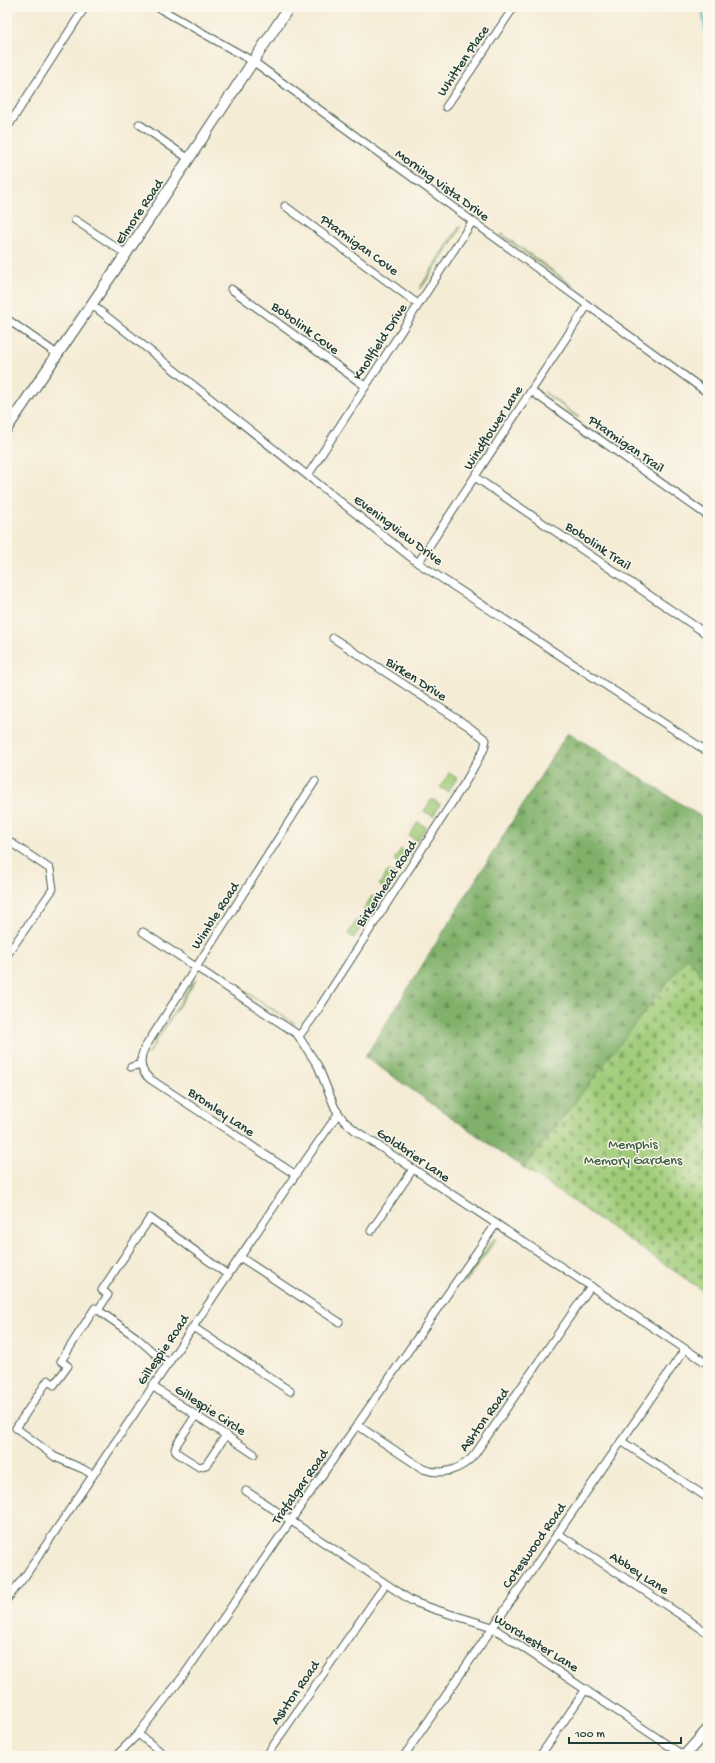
<svg xmlns="http://www.w3.org/2000/svg" width="715" height="1763" viewBox="0 0 715 1763" font-family="'Gochi Hand',sans-serif">
	<style>
		.green { fill: #a0cc79; stroke: #608456 }
		.forest { fill: url(#forest-firs); stroke: #50764e }
		.cemetery { fill: url(#cemetery-stones); stroke: #608456 }
		.lines { fill: none; stroke-linecap: round; stroke-linejoin: round }
		.stream { stroke: #47b6c0; stroke-width: 2 }
		.street-casing { stroke: #3f574c; stroke-width: 9 }
		.secondary-casing { stroke: #3f574c; stroke-width: 12 }
		.street { stroke: #fff; stroke-width: 7 }
		.secondary { stroke: #fff; stroke-width: 10 }
		.labels { text-anchor: middle; stroke-width: 3; stroke-linejoin: round; paint-order: stroke }
		.street-label { font-size: 14px; fill: #1f3d34; stroke: #fbf7ec }
		.park-label { font-size: 14px; fill: #3f6145; stroke: #fbf7ec }
	</style>
	<defs>
		<pattern id="forest-firs" width="22" height="20" patternUnits="userSpaceOnUse"><rect width="22" height="20" fill="#80b069"/><path d="M5 1l3.5 6h-7zM16 11l3.5 6h-7z" fill="#689057"/></pattern>
		<pattern id="cemetery-stones" width="16" height="16" patternUnits="userSpaceOnUse"><rect width="16" height="16" fill="#a0cc79"/><path d="M2 7V4a2 2 0 0 1 4 0v3zM10 15v-3a2 2 0 0 1 4 0v3z" fill="#82a764"/></pattern>
	</defs>
	<rect width="100%" height="100%" fill="#fbf7ec"/>
	<filter id="ink" filterUnits="userSpaceOnUse"><feTurbulence type="fractalNoise" baseFrequency=".025" numOctaves="2"/><feDisplacementMap in="SourceGraphic" scale="8" xChannelSelector="R" yChannelSelector="G"/><feConvolveMatrix kernelMatrix="1 2 1 2 8 2 1 2 1" color-interpolation-filters="sRGB"/></filter>
	<filter id="wash" filterUnits="userSpaceOnUse"><feTurbulence type="fractalNoise" baseFrequency=".012" numOctaves="4" result="noise"/><feDisplacementMap in="SourceGraphic" scale="16" xChannelSelector="R" yChannelSelector="G"/><feGaussianBlur stdDeviation="0.9" result="paint"/><feColorMatrix in="noise" values="0 0 0 0 0 0 0 0 0 0 0 0 0 0 0 0 0 1.4 0 .05"/><feComposite in="paint" operator="in"/></filter>
	<g filter="url(#wash)">
		<rect width="100%" height="100%" fill="#f5ecd6"/>
		<g class="green">
			<polygon points="460,226 459,231 423,286 419,289"/>
			<polygon points="502,234 575,287 574,288 501,235"/>
			<polygon points="544,392 579,417 578,418"/>
			<polygon points="449,773 457,778 448,792 440,787"/>
			<polygon points="432,799 440,804 433,816 424,811"/>
			<polygon points="418,822 426,827 417,841 409,836"/>
			<polygon points="401,849 408,854 401,865 394,860"/>
			<polygon points="388,871 395,875 385,889 379,885"/>
			<polygon points="372,896 379,900 370,914 363,910"/>
			<polygon points="357,920 363,924 354,938 348,934"/>
			<polygon points="196,980 147,1055 192,983"/>
			<polygon points="245,991 295,1024 245,992"/>
			<polygon points="495,1238 496,1239 466,1282 464,1281 491,1242"/>
		</g>
		<polygon class="forest" points="568,732 708,821 708,984 687,958 524,1168 365,1057"/>
		<polygon class="cemetery" points="687,957 708,984 708,1294 524,1168"/>
		<g class="lines">
			<polyline class="stream" points="702,7 708,48"/>
		</g>
	</g>
	<g filter="url(#ink)">
		<g class="lines">
			<defs>
				<g id="street">
					<polyline points="157,7 254,62 708,393"/>
					<polyline points="446,107 514,7"/>
					<polyline points="139,124 189,159"/>
					<polyline points="7,128 85,7"/>
					<polyline points="285,206 418,304"/>
					<polyline points="75,220 126,254"/>
					<polyline points="231,289 365,386"/>
					<polyline points="91,304 418,563 708,752"/>
					<polyline points="7,319 57,354"/>
					<polyline points="531,391 708,516"/>
					<polyline points="308,475 472,222"/>
					<polyline points="475,477 708,635"/>
					<polyline points="418,563 587,306"/>
					<polyline points="7,840 50,869 53,889 7,955"/>
					<polyline points="143,932 297,1034 318,1066 335,1108 344,1121 356,1131 708,1364"/>
					<polyline points="299,1036 312,1019 466,781 484,749 486,740 468,726 333,638"/>
					<polyline points="131,1067 141,1064"/>
					<path d="M296 1175 150 1079C140 1071 139 1060 144 1049L315 781"/>
					<polyline points="371,1231 413,1169"/>
					<polyline points="240,1257 339,1322"/>
					<polyline points="98,1310 136,1337 154,1353 169,1363"/>
					<polyline points="193,1327 290,1391"/>
					<polyline points="152,1386 254,1454"/>
					<polyline points="196,1415 177,1444 175,1449 177,1453 199,1467 206,1465 226,1435"/>
					<path d="M357 1425 423 1469C442 1476 462 1470 475 1454L591 1286"/>
					<polyline points="621,1441 708,1498"/>
					<polyline points="93,1475 83,1469 55,1457 16,1428 48,1380 54,1385 68,1366 61,1361 95,1308 98,1310 108,1295 102,1290 150,1218 228,1275"/>
					<path d="M246 1491 412 1601C438 1612 466 1618 492 1627L684 1756"/>
					<polyline points="557,1533 708,1633"/>
					<polyline points="7,1599 25,1576 296,1174 338,1114"/>
					<polyline points="138,1734 166,1756"/>
					<polyline points="116,1756 138,1734 184,1675 496,1224"/>
					<polyline points="266,1756 385,1585"/>
					<polyline points="404,1756 685,1349"/>
					<polyline points="540,1756 586,1689"/>
				</g>
				<g id="secondary">
					<polyline points="7,428 126,254 289,7"/>
					<polyline points="684,1756 708,1729"/>
				</g>
			</defs>
			<use href="#street" class="street-casing"/>
			<use href="#secondary" class="secondary-casing"/>
			<use href="#street" class="street"/>
			<use href="#secondary" class="secondary"/>
		</g>
	</g>
	<g class="labels">
		<g class="street-label">
			<text transform="translate(462 60) rotate(-56)" y="5">Whitten Place</text>
			<text transform="translate(443 184) rotate(36)" y="5">Morning Vista Drive</text>
			<text transform="translate(138 211) rotate(-56)" y="5">Elmore Road</text>
			<text transform="translate(360 244) rotate(36)" y="5">Ptarmigan Cove</text>
			<text transform="translate(306 327) rotate(36)" y="5">Bobolink Cove</text>
			<text transform="translate(379 341) rotate(-57)" y="5">Knollfield Drive</text>
			<text transform="translate(492 427) rotate(-57)" y="5">Windflower Lane</text>
			<text transform="translate(627 443) rotate(35)" y="5">Ptarmigan Trail</text>
			<text transform="translate(399 529) rotate(37)" y="5">Eveningview Drive</text>
			<text transform="translate(599 545) rotate(34)" y="5">Bobolink Trail</text>
			<text transform="translate(417 678) rotate(33)" y="5">Birken Drive</text>
			<text transform="translate(385 883) rotate(-57)" y="5">Birkenhead Road</text>
			<text transform="translate(214 915) rotate(-57)" y="5">Wimble Road</text>
			<text transform="translate(222 1111) rotate(34)" y="5">Bromley Lane</text>
			<text transform="translate(414 1154) rotate(34)" y="5">Goldbrier Lane</text>
			<text transform="translate(162 1349) rotate(-56)" y="5">Gillespie Road</text>
			<text transform="translate(211 1409) rotate(33)" y="5">Gillespie Circle</text>
			<text transform="translate(483 1419) rotate(-54)" y="5">Ashton Road</text>
			<text transform="translate(299 1486) rotate(-55)" y="5">Trafalgar Road</text>
			<text transform="translate(533 1545) rotate(-55)" y="5">Coteswood Road</text>
			<text transform="translate(640 1572) rotate(33)" y="5">Abbey Lane</text>
			<text transform="translate(537 1642) rotate(32)" y="5">Worchester Lane</text>
			<text transform="translate(294 1692) rotate(-55)" y="5">Ashton Road</text>
		</g>
		<g class="park-label">
			<text x="633" y="1148">Memphis<tspan x="633" dy="16">Memory Gardens</tspan></text>
		</g>
	</g>
	<rect width="715" height="1763" fill="none" stroke="#fbf7ec" stroke-width="24"/>
	<path d="M569 1737v6h112v-6" fill="none" stroke="#1f3d34" stroke-width="2"/>
	<text x="575" y="1737" font-size="12" fill="#1f3d34" stroke="#fbf7ec" stroke-width="3" paint-order="stroke">100 m</text>
</svg>
